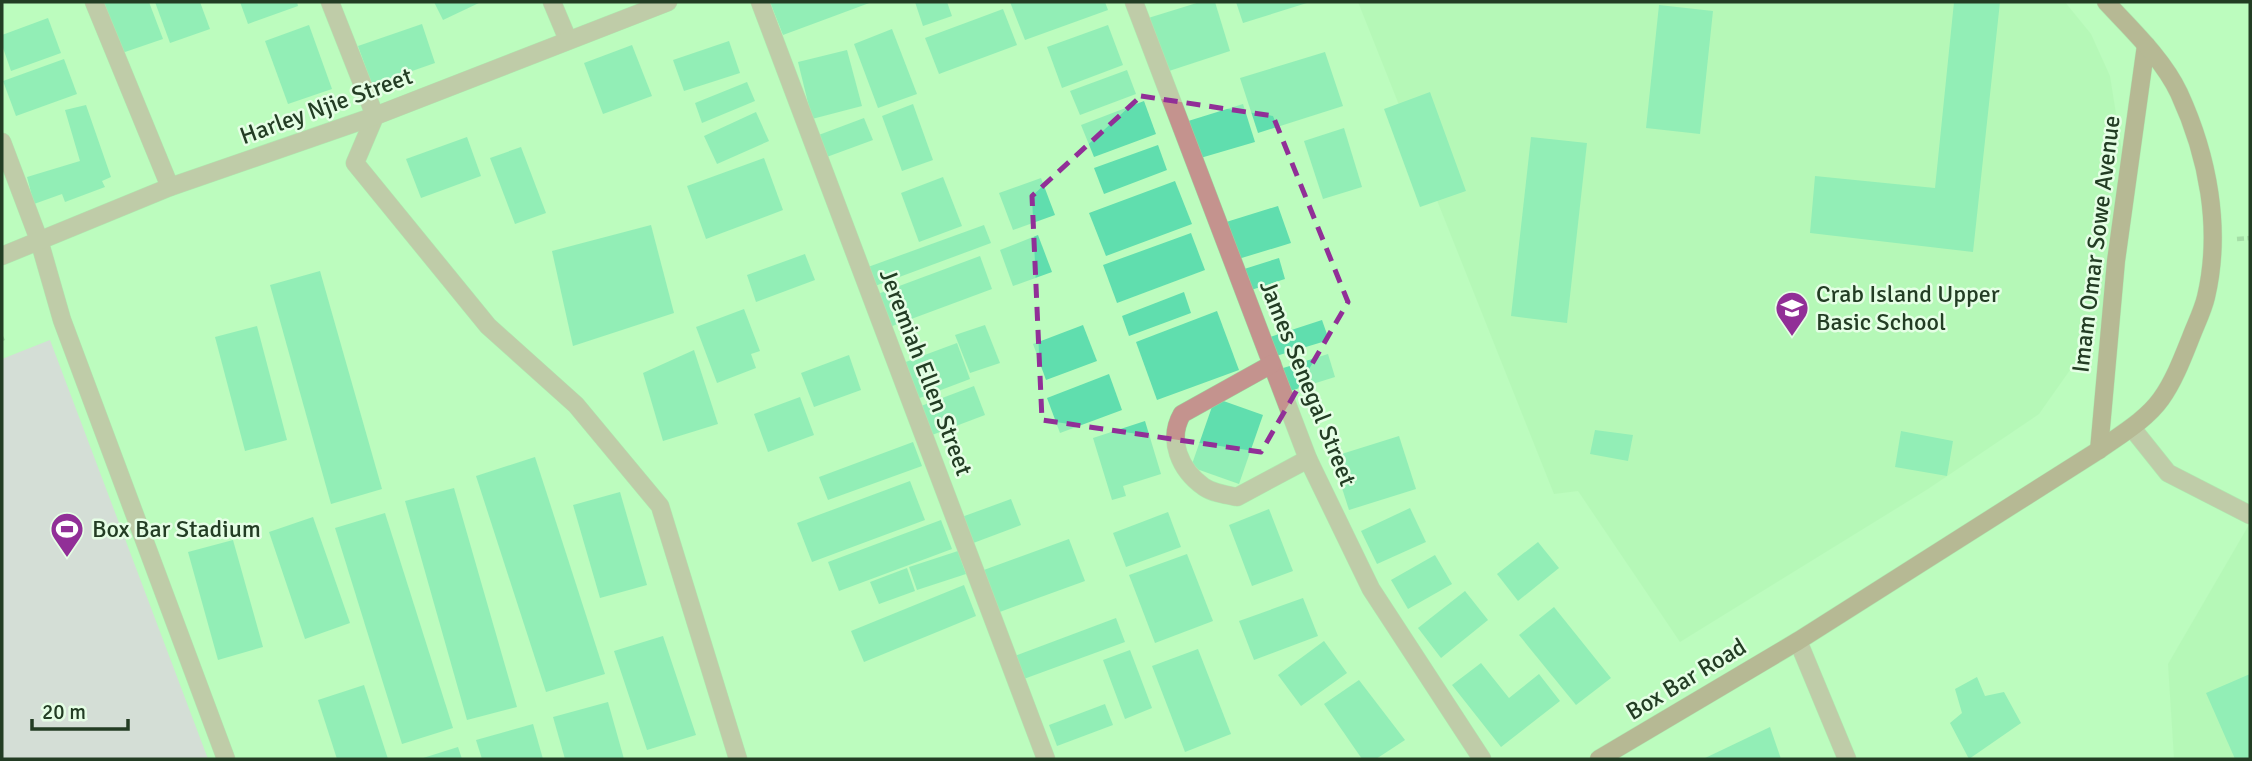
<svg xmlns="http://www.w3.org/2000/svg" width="2252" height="761" viewBox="0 0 2252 761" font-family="Signika,sans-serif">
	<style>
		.built { fill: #aef4b0 }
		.green { fill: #f2baf4 }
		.building { fill: #60deae }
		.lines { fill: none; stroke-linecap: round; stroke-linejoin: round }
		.lane-casing { stroke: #9dd69f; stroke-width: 19 }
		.street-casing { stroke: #9dd69f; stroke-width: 19 }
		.secondary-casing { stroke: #9dd69f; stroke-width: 19 }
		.path { stroke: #88bb8a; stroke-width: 4.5; stroke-dasharray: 7 3.5; stroke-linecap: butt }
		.lane { stroke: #c4938e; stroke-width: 18 }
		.street { stroke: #c4938e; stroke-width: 18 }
		.secondary { stroke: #af6963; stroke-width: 18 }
		.marked { fill: none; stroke: #912f97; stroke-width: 5; stroke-dasharray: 14 9; stroke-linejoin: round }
		.labels { text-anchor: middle; stroke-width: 5; stroke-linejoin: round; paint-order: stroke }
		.street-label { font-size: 24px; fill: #233d24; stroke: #e5fee5 }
		.poi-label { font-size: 24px; fill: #233d24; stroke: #e5fee5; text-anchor: start }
	</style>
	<rect width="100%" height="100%" fill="#bcfcbe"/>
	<g class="built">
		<polygon points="1358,2 2065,2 2091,34 2110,76 2126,177 2106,319 2039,414 1928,489 1680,642 1578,491 1554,494"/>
		<polygon points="2250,523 2250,759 2174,759 2168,664"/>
	</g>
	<polygon class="green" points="50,340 208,759 2,759 2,359"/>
	<g class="building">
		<polygon points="104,2 149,2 163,39 122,53"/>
		<polygon points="155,2 200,2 210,29 170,43"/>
		<polygon points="240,2 297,2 298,6 248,24"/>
		<polygon points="434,2 481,2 443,20"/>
		<polygon points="770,2 872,2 783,35"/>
		<polygon points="915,2 947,2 952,16 923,26"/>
		<polygon points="1010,2 1105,2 1108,10 1025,40"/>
		<polygon points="1200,2 1215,2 1230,51 1163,73 1145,19"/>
		<polygon points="1236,2 1310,2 1243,23"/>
		<polygon points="1954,2 2000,2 1973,252 1810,233 1815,176 1935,188"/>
		<polygon points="1659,5 1713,11 1700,134 1646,128"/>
		<polygon points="1003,9 1017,45 939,74 925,38"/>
		<polygon points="48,18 61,53 11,71 2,45 2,35"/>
		<polygon points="422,24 435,63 372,85 358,46"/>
		<polygon points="309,25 332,89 288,104 265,41"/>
		<polygon points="1108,25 1123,65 1062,88 1047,47"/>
		<polygon points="892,29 917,94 878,108 854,44"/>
		<polygon points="729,41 740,73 684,91 673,60"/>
		<polygon points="632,45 652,96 603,114 584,63"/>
		<polygon points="847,50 862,106 812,119 798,62"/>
		<polygon points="1325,52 1343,106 1258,133 1240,78"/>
		<polygon points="64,59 77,94 16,116 3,81"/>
		<polygon points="1127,70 1136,94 1080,115 1070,91"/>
		<polygon points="747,82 755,101 702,123 695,103"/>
		<polygon points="1430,92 1466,191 1420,207 1384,109"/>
		<polygon points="1144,101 1156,134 1094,157 1081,125"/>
		<polygon points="913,104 933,160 902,171 882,116"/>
		<polygon points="1243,104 1255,142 1197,159 1185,122"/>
		<polygon points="86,105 111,177 102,181 105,187 65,202 62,194 34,204 27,177 80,161 65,110"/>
		<polygon points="756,112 769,141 717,164 704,136"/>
		<polygon points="864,118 873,140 824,158 816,136"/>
		<polygon points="1344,128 1362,187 1323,199 1304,141"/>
		<polygon points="467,137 481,176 421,198 406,159"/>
		<polygon points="1531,137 1587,143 1567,323 1511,316"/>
		<polygon points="1158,145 1167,170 1104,194 1094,168"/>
		<polygon points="521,147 546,213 515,224 490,158"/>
		<polygon points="764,158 783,210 706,239 687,186"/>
		<polygon points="943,177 962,226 919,242 901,193"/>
		<polygon points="1041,178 1055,215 1013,230 999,193"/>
		<polygon points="1175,181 1192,224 1106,256 1089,213"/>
		<polygon points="1278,206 1291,243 1235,260 1223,223"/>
		<polygon points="651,225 674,313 573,346 552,251"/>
		<polygon points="984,225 991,243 875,286 868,267"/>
		<polygon points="1191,233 1205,270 1117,303 1103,265"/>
		<polygon points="1038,235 1052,272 1013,286 1000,250"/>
		<polygon points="805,254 815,280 756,302 747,275"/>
		<polygon points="980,256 992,289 887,328 875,295"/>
		<polygon points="1279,258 1285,279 1248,291 1241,270"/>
		<polygon points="320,271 382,489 331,504 270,285"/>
		<polygon points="1184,292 1191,313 1129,336 1122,316"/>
		<polygon points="744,309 760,351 751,354 756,368 717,383 696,327"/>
		<polygon points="1217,311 1239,370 1157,400 1136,342"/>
		<polygon points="1322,320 1329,340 1276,356 1270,337"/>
		<polygon points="985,325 1000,363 970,373 955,335"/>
		<polygon points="1083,325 1097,361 1046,380 1033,344"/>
		<polygon points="257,326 287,440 245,451 215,337"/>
		<polygon points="957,343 970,379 917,399 903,363"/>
		<polygon points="694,350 718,424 663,441 643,373"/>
		<polygon points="1328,354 1335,377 1287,392 1280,369"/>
		<polygon points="849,355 861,390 814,407 801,373"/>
		<polygon points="1109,374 1122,410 1060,433 1047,398"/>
		<polygon points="974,386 985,415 932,435 921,406"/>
		<polygon points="800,397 814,435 768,452 754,414"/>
		<polygon points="1215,398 1263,415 1239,484 1191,467"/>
		<polygon points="1145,421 1161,474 1123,486 1126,496 1112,500 1093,438"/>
		<polygon points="1595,430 1633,435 1628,461 1590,454"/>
		<polygon points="1901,431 1953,441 1947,476 1895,467"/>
		<polygon points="1399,436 1416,489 1349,510 1332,457"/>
		<polygon points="913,442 922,466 828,500 819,477"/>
		<polygon points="535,457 605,674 546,692 476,476"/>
		<polygon points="910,481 925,520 812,562 797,523"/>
		<polygon points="454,488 517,707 467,720 405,501"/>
		<polygon points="620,492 647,585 600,598 573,505"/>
		<polygon points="1011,499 1021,525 968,545 959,518"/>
		<polygon points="1410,508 1426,542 1377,564 1361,531"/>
		<polygon points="1269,509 1293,571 1252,586 1229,525"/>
		<polygon points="1168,512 1181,547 1126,567 1113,533"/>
		<polygon points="385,513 453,728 402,744 335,528"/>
		<polygon points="313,517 350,623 305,639 269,532"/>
		<polygon points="941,520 952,549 839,591 828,562"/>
		<polygon points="1069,539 1085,581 997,613 981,571"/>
		<polygon points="233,540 263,647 218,660 188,552"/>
		<polygon points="1538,542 1559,568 1518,601 1497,574"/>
		<polygon points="958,551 966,574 917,590 909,567"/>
		<polygon points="1187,554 1213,621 1155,643 1129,575"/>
		<polygon points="1435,555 1452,584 1408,609 1391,580"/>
		<polygon points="907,568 915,591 879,604 870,582"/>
		<polygon points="964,585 976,616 864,662 851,631"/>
		<polygon points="1465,591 1488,620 1441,658 1418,628"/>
		<polygon points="1303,598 1318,636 1254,660 1239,621"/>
		<polygon points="1554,607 1611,678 1576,705 1519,635"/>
		<polygon points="1116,618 1125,642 1021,680 1012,657"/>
		<polygon points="663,636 696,735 647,750 614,651"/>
		<polygon points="1324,641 1347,673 1301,706 1278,675"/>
		<polygon points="1198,649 1231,734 1185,752 1152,666"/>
		<polygon points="1130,650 1152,708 1125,719 1103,660"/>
		<polygon points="1481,663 1509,698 1539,674 1560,701 1501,747 1452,685"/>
		<polygon points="2250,674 2250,759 2235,759 2206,693"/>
		<polygon points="1977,677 1985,696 2004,692 2021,723 1969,759 1950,723 1962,713 1955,689"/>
		<polygon points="1359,680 1405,740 1376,759 1362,759 1324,704"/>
		<polygon points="364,685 388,759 337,759 318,700"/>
		<polygon points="608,702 624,759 565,759 553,717"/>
		<polygon points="1105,704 1113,725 1057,746 1049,725"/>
		<polygon points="533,724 543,759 482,759 476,740"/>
		<polygon points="1770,727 1781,759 1703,759"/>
		<polygon points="458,747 462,759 420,759"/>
	</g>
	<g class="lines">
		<defs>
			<g id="lane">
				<polyline points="375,116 355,163 488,326 576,405 660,506 738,759"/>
				<polyline points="2132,428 2168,473 2250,515"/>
			</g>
			<g id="street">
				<polyline points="94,2 170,187"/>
				<polyline points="330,2 375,116"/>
				<polyline points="552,2 568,40"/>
				<polyline points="760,2 1046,759"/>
				<polyline points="1134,2 1308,459 1371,589 1482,759"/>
				<polyline points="2,142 39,240 62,320 226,759"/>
				<polyline points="2,256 170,187 375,116 668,2"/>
				<path d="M1272 364 1182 414C1167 440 1180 470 1204 487 1213 493 1226 495 1237 497L1308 459"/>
				<polyline points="1798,641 1847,759"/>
			</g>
			<g id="secondary">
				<polyline points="2099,450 2116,261 2146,45"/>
				<path d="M1599 759 1798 641 2099 450C2120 435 2146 420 2161 399 2174 381 2183 357 2191 337 2196 324 2203 310 2206 297 2222 229 2208 156 2179 93 2163 59 2132 30 2106 2"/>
			</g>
		</defs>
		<use href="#lane" class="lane-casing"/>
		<use href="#street" class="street-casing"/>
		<use href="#secondary" class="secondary-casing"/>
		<g class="path">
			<polyline points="2237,239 2250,238"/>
			<polyline points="2,339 4,338"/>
		</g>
		<use href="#lane" class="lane"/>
		<use href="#street" class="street"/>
		<use href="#secondary" class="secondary"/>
	</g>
	<path d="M0 0H2252V761H0ZM1141 96 1273 116 1348 302 1261 452 1042 420 1032 196Z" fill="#bcfcbe" fill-opacity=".55" fill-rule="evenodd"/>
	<path class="marked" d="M1141 96 1273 116 1348 302 1261 452 1042 420 1032 196Z"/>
	<defs>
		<symbol id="school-pin" viewBox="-11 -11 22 30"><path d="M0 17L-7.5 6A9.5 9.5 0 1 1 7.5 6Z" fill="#912f97" stroke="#e5fee5"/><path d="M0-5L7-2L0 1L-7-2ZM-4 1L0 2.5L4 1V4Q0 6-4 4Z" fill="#fff"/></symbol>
		<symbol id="stadium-pin" viewBox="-11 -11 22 30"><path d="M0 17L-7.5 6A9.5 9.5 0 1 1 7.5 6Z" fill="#912f97" stroke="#e5fee5"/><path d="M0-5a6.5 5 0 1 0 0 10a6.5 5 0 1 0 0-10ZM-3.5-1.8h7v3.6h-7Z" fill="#fff"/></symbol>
	</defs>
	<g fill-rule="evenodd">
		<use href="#school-pin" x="1773" y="289" width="38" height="52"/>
		<use href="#stadium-pin" x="48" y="510" width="38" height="52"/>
	</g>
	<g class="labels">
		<g class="street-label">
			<text transform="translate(326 106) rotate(-20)" y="8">Harley Njie Street</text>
			<text transform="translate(2096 244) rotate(-83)" y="8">Imam Omar Sowe Avenue</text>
			<text transform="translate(926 372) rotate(69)" y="8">Jeremiah Ellen Street</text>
			<text transform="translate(1308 383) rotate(68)" y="8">James Senegal Street</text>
			<text transform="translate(1686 679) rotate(-31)" y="8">Box Bar Road</text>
		</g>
		<g class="poi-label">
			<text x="1816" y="302">Crab Island Upper<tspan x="1816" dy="28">Basic School</tspan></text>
			<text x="92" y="537">Box Bar Stadium</text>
		</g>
	</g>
	<rect width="2252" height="761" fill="none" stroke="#233d24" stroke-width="7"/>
	<path d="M32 719v10h96v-10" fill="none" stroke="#233d24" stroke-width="3.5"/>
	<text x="42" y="719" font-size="21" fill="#233d24" stroke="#e5fee5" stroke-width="5" paint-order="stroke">20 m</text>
</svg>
